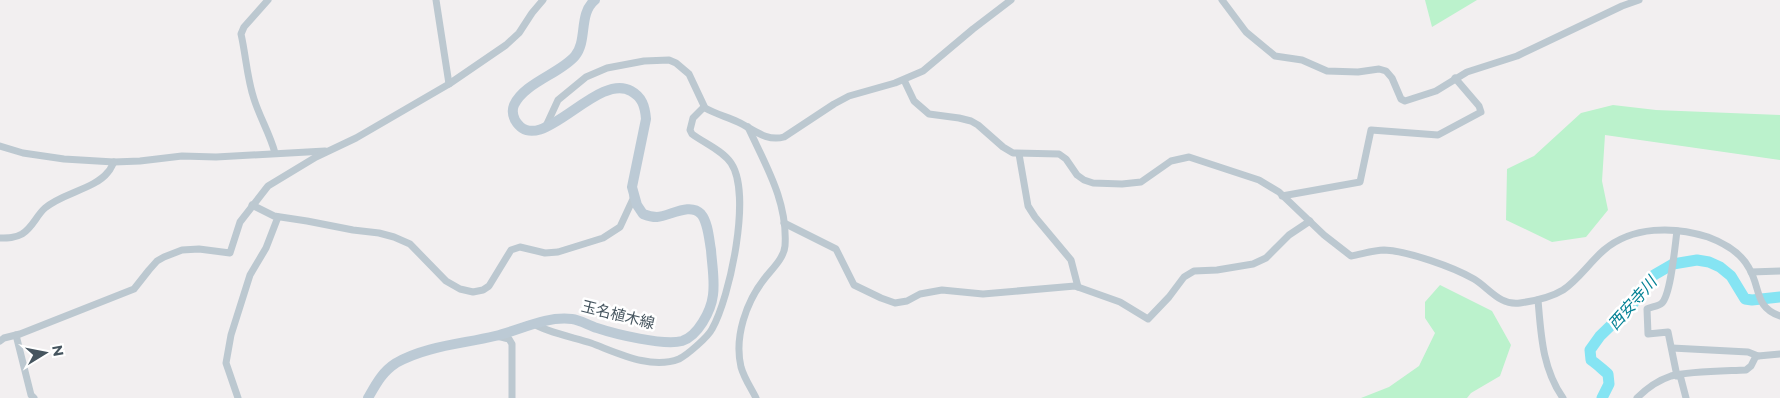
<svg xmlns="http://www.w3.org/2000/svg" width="1780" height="398" viewBox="0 0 1780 398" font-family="Montserrat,'Noto Sans JP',sans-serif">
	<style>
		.green { fill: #bbf2cc }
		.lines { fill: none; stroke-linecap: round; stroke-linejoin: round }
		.river { stroke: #85e4f3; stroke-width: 11 }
		.street { stroke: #bcc8d0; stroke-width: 7 }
		.secondary { stroke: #bccad5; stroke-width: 10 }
		.labels { text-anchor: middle; stroke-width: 5; stroke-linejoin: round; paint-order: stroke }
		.street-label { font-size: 15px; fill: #46555f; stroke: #fff }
		.water-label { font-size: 16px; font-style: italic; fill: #058295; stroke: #fff }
	</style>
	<rect width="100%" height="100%" fill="#f2eff0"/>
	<g class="green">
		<polygon points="1425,0 1477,0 1432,27"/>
		<polygon points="1613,105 1656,110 1780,115 1780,160 1605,135 1602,181 1608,210 1586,237 1552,242 1506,220 1507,169 1534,156 1581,113"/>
		<polygon points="1440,285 1492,311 1511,345 1500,376 1471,393 1467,398 1361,398 1389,387 1419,366 1435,333 1425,318 1425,302"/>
	</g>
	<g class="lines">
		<path class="river" d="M1602 398 1609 384 1608 374C1602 369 1597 364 1591 360L1590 350 1600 336 1633 304 1639 291 1645 287 1649 280 1654 275 1673 264 1697 260 1709 262 1720 267 1731 276 1745 299 1752 300 1780 297"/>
		<g class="street">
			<path d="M268 0 244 27 241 34C246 56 247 78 254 99 260 118 270 134 275 153"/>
			<polyline points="436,0 449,84"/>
			<polyline points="1222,0 1246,32 1275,56 1302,60 1327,71 1358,72 1379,69 1386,71 1392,78 1401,99 1405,101 1436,91 1467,72 1517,56 1622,6 1639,0"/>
			<path d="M904 80 914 101 929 114 959 118 971 121 978 125 1003 147 1013 153 1059 154 1066 159 1077 175 1084 180 1093 183 1122 184 1141 182 1171 161 1189 157 1259 180 1279 192 1324 235 1351 256C1362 254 1374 250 1384 250 1408 251 1453 267 1474 279 1489 288 1500 306 1520 303 1534 301 1550 298 1563 290 1578 280 1590 262 1604 250 1632 226 1674 226 1708 237 1724 243 1741 253 1749 268 1761 288 1754 307 1780 316"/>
			<path d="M546 126 558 100 586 77 607 68 644 61 669 60 676 63 689 74 705 108C716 114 727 117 738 122 753 129 766 142 784 137L834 104 849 96 895 83 923 71 973 29 1011 0"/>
			<path d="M748 127C766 166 788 202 785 246 784 258 772 269 765 278 746 302 734 337 741 367 744 378 751 388 756 398"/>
			<polyline points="0,146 23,153 64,159 114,162 140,161 182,156 216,157 325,151"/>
			<polyline points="1019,154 1028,206 1035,217 1071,260 1078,287"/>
			<polyline points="1282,196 1360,182 1371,130 1438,135 1481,112 1479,106 1455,78"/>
			<polyline points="252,205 274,216 307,221 353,230 379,233 394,237 410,244 446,281 460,289 473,292 483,290 489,286 511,250 520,247 545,253 558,252 603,238 620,227 633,199 633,195"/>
			<polyline points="784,223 836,249 854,285 881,298 895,303 907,301 920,294 942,290 983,294 1075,286 1120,302 1148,319 1169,297 1184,277 1194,271 1217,270 1253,264 1266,258 1289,235 1310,221"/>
			<path d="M0 238C8 238 15 238 22 234 33 227 36 216 45 208 62 193 95 189 108 172 111 169 112 165 114 162"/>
			<polyline points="1751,272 1780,271"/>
			<path d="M1538 300C1541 334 1542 368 1563 398"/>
			<path d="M534 324C546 332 576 338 591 343 618 353 651 370 679 359 687 355 708 337 712 329 730 297 752 194 731 163 722 150 704 143 692 134L690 130 693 118 704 107"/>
			<polyline points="16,335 31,395 34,398"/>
			<polyline points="497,336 509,339 512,344 512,398"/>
			<polyline points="0,341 4,338 20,334 134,289 149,270 157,261 164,257 182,250 199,249 230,253 240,222 268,186 316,157 356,138 449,84 506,45 519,33 532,13 543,0"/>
			<polyline points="1672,348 1748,352 1758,356 1780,354"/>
			<polyline points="1680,375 1686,398"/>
			<path d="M1677 376 1668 332 1648 334 1647 309C1651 307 1659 306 1662 303 1671 294 1675 245 1677 231"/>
			<polyline points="238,398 226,363 231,335 250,275 266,248 278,217"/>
			<path d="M1637 398C1646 389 1659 380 1671 376 1690 371 1724 371 1746 370L1751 366 1756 356H1758"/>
		</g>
		<path class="secondary" d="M368 398C376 384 382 372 396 363 426 346 462 344 495 336 521 330 544 316 572 319 580 320 588 325 597 328 615 334 664 346 682 341 698 336 711 311 713 295 715 280 712 265 711 250 709 239 708 222 701 214 690 202 670 216 657 217 652 217 648 216 643 214L637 205 632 187 646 119C645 106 642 97 631 91 596 71 539 161 515 120 513 116 512 110 514 105 524 83 561 73 575 56 588 40 578 14 595 0"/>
	</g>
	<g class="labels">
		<g class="street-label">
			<text transform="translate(618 315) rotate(14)" y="5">玉名植木線</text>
		</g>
		<g class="water-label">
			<text transform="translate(1632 303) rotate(-49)" y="6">西安寺川</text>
		</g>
	</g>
	<g transform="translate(45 353) rotate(80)" stroke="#ffffff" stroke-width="4" paint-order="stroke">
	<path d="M0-4L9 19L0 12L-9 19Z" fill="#46555f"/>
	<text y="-8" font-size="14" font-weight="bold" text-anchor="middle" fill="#46555f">N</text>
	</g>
</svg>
